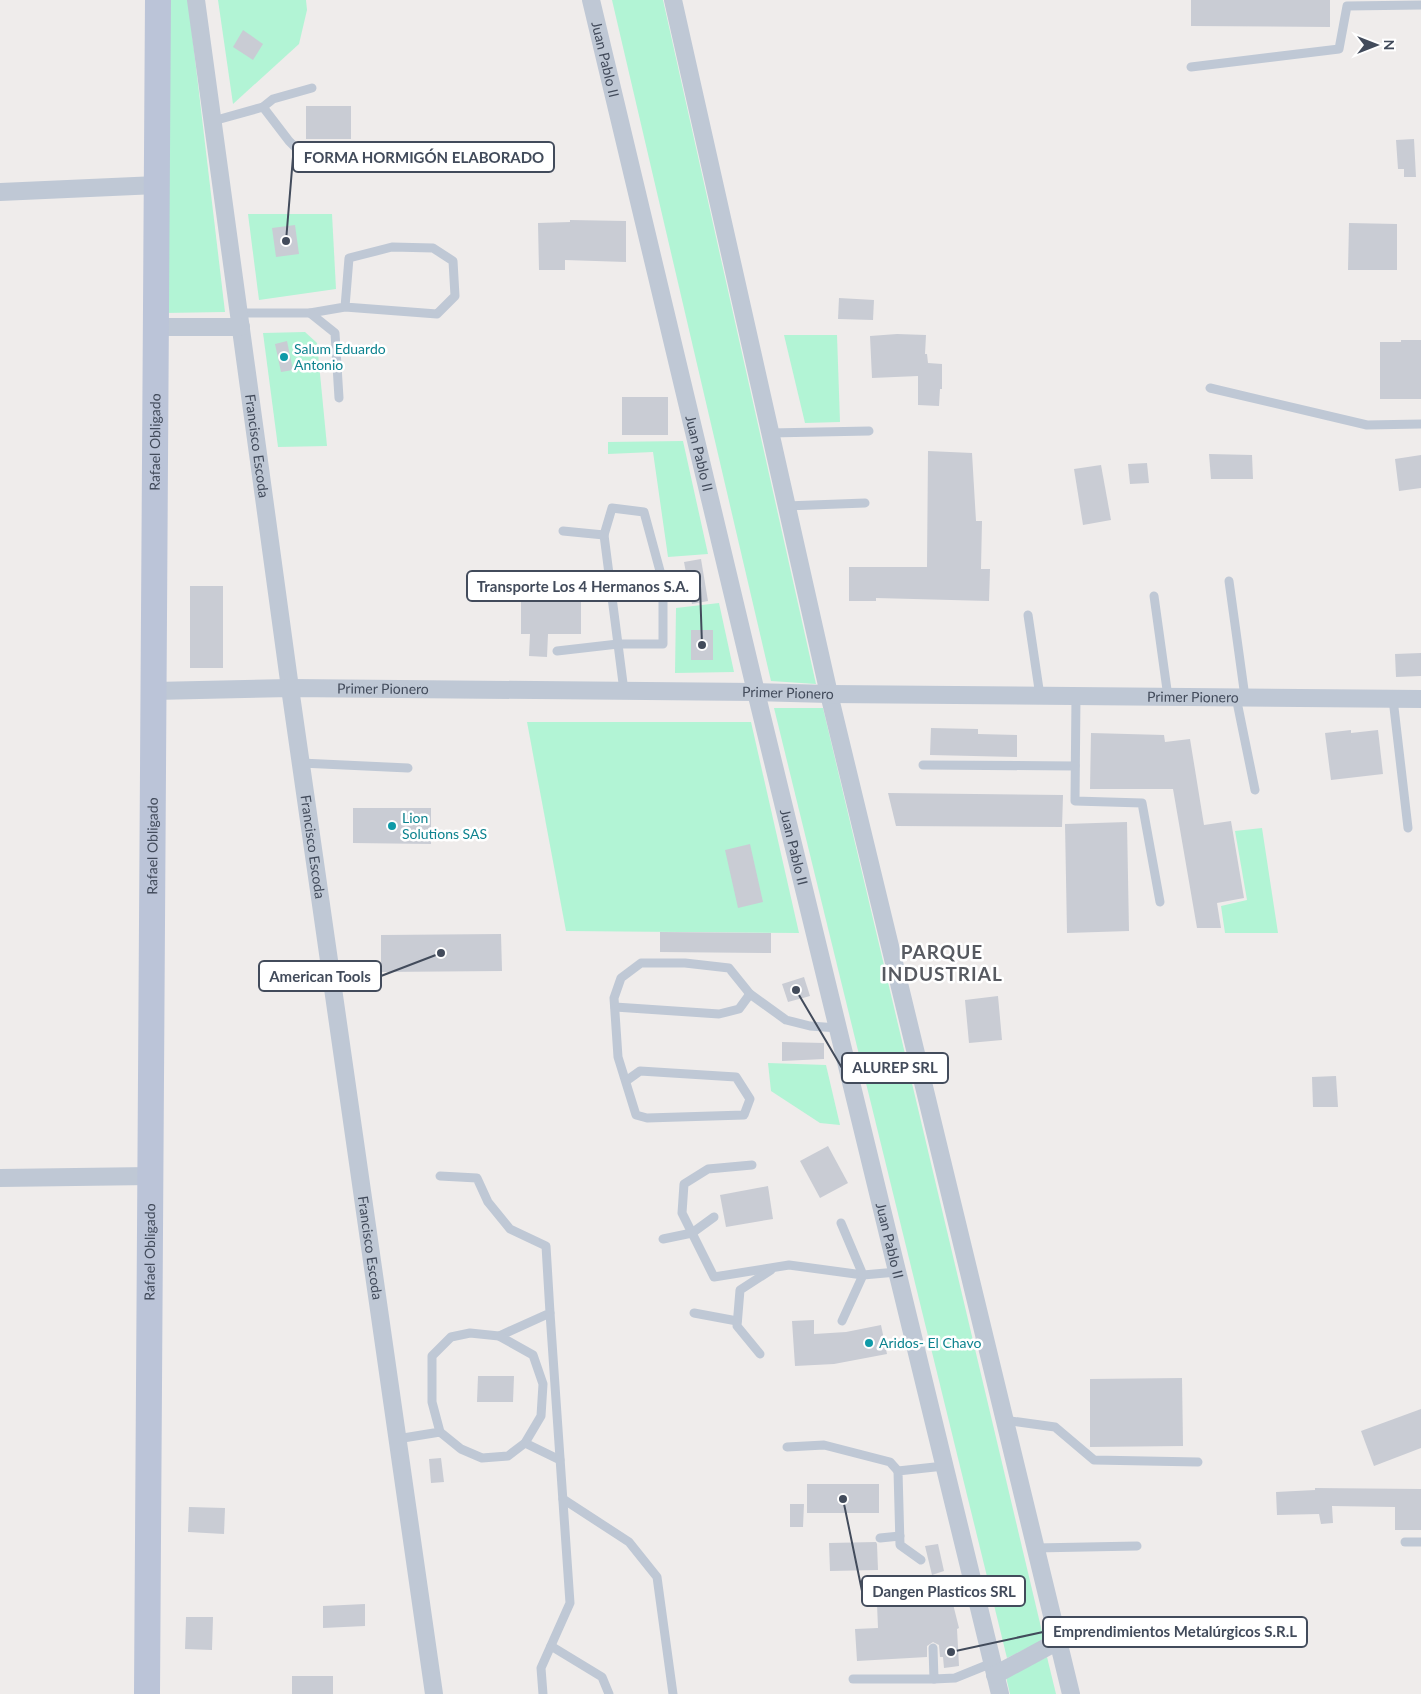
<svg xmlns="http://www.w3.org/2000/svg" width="1421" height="1694" viewBox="0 0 1421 1694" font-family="Lato,sans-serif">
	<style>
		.green { fill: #b2f4d5 }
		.building { fill: #c9ccd4 }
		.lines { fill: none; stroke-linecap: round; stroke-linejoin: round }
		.lane { stroke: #bfc8d5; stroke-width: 9 }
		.street { stroke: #bfc8d5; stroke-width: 18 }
		.secondary { stroke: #bbc4d8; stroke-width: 26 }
		.culture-dot { fill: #0f9aa8; stroke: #fff; stroke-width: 2 }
		.labels { text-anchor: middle; stroke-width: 5; stroke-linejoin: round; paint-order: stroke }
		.street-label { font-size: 14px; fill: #424b5b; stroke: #fff }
		.culture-label { font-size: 14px; fill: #0d838f; stroke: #fff; text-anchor: start }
		.district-label { font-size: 19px; font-weight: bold; letter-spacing: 1px; fill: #575a61; stroke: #fff }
		.leader { fill: none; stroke: #424b5b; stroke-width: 2 }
		.callout-dot { fill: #424b5b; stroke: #fff; stroke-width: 2 }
		.callout { fill: #fff; stroke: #424b5b; stroke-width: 2 }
		.callout-label { font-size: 15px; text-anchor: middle; font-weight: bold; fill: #424b5b }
	</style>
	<rect width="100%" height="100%" fill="#efeceb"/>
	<g class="green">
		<polygon points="165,0 188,0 225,312 164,313"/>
		<polygon points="218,0 306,0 307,10 299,44 233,104"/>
		<polygon points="612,0 663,0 816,684 771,681"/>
		<polygon points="248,214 332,214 336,289 259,300"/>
		<polygon points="305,332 317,343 327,446 278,447 263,333"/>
		<polygon points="784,335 837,335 840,422 805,423"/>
		<polygon points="683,441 708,554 668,557 653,452 608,454 608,442"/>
		<polygon points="719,603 734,672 675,673 676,608"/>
		<polygon points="774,708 823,708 1044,1640 1007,1658"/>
		<polygon points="527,722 751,722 799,933 566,931"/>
		<polygon points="1262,828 1278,933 1225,933 1221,906 1247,900 1235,831"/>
		<polygon points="768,1063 826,1065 840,1125 820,1123 771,1091"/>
		<polygon points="1047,1657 1056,1694 1010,1694 1006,1677"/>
	</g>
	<g class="building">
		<polygon points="1191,0 1330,0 1330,27 1191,26"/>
		<polygon points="243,30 263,44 253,60 233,47"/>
		<rect x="306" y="106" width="45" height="33"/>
		<polygon points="1414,139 1416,177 1404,177 1404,169 1398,169 1396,140"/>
		<polygon points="570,220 626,221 626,262 565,260 565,270 539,270 538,223 570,222"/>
		<polygon points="1349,223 1397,224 1397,270 1348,270"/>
		<polygon points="295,225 299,254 276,257 272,228"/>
		<polygon points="839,298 874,300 873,320 838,319"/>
		<polygon points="897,334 926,335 925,354 927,354 928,363 942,364 942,389 940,389 939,406 918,405 918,376 872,378 870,336"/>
		<polygon points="1401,340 1421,340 1421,399 1380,399 1380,342 1401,342"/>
		<polygon points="287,341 293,370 281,372 275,344"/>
		<rect x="622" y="397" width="46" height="38"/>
		<polygon points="928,451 972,453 976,521 982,521 981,569 990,569 989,601 876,598 876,601 849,601 849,567 927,567"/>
		<polygon points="1209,454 1252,455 1253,479 1211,479"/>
		<polygon points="1421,455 1421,488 1399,491 1395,459"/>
		<polygon points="1147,463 1149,483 1130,484 1128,464"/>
		<polygon points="1101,465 1111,520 1083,525 1074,469"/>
		<polygon points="701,559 708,601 692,604 684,562"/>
		<rect x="190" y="586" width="33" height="82"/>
		<polygon points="521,592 581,592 581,634 548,634 547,657 529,656 530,634 521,634"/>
		<rect x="691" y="630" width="22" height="30"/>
		<polygon points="1421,653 1421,676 1396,677 1395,654"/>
		<polygon points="931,728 978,729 978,734 1017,735 1017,757 930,755"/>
		<polygon points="1351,730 1351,733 1378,730 1383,774 1331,780 1325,733"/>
		<polygon points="1091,733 1164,735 1165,742 1190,739 1204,825 1231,821 1244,898 1217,903 1221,928 1197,928 1173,789 1090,789"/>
		<polygon points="888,793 1063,795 1062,827 896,826"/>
		<polygon points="353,808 431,808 431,844 353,843"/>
		<polygon points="1127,822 1129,931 1067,933 1065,824"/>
		<polygon points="750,844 763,902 738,908 725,850"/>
		<polygon points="660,932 771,933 771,953 660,952"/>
		<polygon points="501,934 502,971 381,972 381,935"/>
		<polygon points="804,977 810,996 788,1002 782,984"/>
		<polygon points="998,996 1002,1040 969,1043 965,1000"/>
		<polygon points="782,1042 824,1043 824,1059 782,1061"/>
		<polygon points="1336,1076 1338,1107 1313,1107 1312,1077"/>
		<polygon points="828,1146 848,1183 820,1198 800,1161"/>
		<polygon points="768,1186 773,1219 726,1227 720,1195"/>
		<polygon points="814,1320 814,1334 846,1332 881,1325 887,1354 834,1364 795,1366 792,1321"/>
		<polygon points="478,1376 514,1376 513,1402 477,1402"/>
		<polygon points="1182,1378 1183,1446 1090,1447 1090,1379"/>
		<polygon points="1421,1409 1421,1448 1374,1466 1361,1431"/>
		<polygon points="441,1458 444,1482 431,1483 429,1459"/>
		<rect x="807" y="1484" width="72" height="29"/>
		<polygon points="1315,1488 1421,1489 1421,1530 1395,1530 1395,1507 1332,1506 1333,1523 1321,1524 1319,1514 1277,1515 1276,1492 1315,1490"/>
		<polygon points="790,1504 804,1504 803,1527 790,1527"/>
		<polygon points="189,1507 225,1508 224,1534 188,1532"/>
		<polygon points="876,1542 877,1544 878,1570 830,1571 829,1543"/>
		<polygon points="938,1544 944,1571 932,1575 925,1546"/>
		<polygon points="952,1600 959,1628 957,1629 959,1666 944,1668 943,1657 940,1657 939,1645 933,1642 927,1646 927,1657 857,1661 855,1629 878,1628 877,1604"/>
		<polygon points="365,1604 365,1626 323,1628 323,1606"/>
		<polygon points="186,1617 213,1617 212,1650 185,1649"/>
		<rect x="292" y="1676" width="41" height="18"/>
	</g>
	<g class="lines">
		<g class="lane">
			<polyline points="1191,67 1339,49 1347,6 1421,5"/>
			<polyline points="263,107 273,99 312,88"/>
			<polyline points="213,121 263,107 289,141 303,155 327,162"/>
			<polyline points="239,313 310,313 345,307 349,258 392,247 433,248 453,261 455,296 437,314 345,307"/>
			<polyline points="310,313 335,333 339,398"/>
			<polyline points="1210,388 1367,425 1421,424"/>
			<polyline points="770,433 869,431"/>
			<polyline points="786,506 865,503"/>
			<polyline points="604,535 624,691"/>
			<polyline points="1229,581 1245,697"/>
			<polyline points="1154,596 1168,697"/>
			<polyline points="1028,615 1040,696"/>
			<polyline points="557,651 618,644 663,644 663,582 644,512 612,508 604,535 563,531"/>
			<polyline points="1076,696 1075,801 1142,803 1160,902"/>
			<polyline points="1236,697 1255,790"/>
			<polyline points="1393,699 1408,828"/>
			<polyline points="301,763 408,768"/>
			<polyline points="923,765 1075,766"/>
			<polyline points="615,1007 719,1014 739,1009 750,994"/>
			<polyline points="626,1081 640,1071 736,1077 750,1099 744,1115 647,1118 636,1115 618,1057 614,998 621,978 641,963 685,963 729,968 750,994 786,1020 810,1026 838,1028"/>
			<polyline points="752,1165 708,1169 684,1184 682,1213 714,1277 789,1265 863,1275 842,1321"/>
			<polyline points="440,1176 477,1178 488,1202 510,1229 546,1246 550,1313 499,1336"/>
			<polyline points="841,1223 863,1275 897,1272"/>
			<polyline points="663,1239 692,1233 714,1217"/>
			<polyline points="694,1313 737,1321"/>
			<polyline points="760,1354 737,1326 740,1290 771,1270"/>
			<polyline points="1004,1420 1055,1427 1094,1460 1198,1462"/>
			<polyline points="397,1439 440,1432 461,1449 482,1458 508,1456 525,1443 541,1416 543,1384 533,1355 499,1336 470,1333 451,1337 432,1356 432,1402 440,1432"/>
			<polyline points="525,1443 560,1460"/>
			<polyline points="787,1447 824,1445 890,1462 898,1471"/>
			<polyline points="563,1499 629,1542 657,1577 673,1694"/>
			<polyline points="880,1538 900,1536"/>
			<polyline points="1405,1542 1421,1542"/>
			<polyline points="1035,1548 1137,1546"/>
			<polyline points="921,1560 900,1545 898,1471 944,1466"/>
			<polyline points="551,1646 602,1677 609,1694"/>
			<polyline points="933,1648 934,1679 955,1678 992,1663"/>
			<polyline points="853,1679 934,1679"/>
			<polyline points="543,1694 541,1668 570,1603 550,1313"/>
		</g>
		<g class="street">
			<path id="s1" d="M196 0 290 688 434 1694"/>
			<path id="s2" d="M591 0 756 692 1000 1694"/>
			<polyline points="673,0 829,694 1071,1694"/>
			<polyline points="0,192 157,185"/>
			<polyline points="156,327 241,327"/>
			<path id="s3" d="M154 691 290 688 756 692 829 694 1421 699"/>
			<polyline points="0,1178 151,1176"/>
			<polyline points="995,1675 1058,1641"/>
		</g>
		<path class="secondary" id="s4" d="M147 1694 158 0"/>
	</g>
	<g class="culture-dot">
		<circle cx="284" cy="357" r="5"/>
		<circle cx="392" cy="826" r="5"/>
		<circle cx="869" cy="1343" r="5"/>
	</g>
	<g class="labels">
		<g class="street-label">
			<text dy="5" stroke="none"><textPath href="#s2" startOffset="61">Juan Pablo II</textPath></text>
			<text dy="5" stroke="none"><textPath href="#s4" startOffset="1252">Rafael Obligado</textPath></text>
			<text dy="5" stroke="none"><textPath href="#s1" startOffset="450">Francisco Escoda</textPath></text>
			<text dy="5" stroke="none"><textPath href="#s2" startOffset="466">Juan Pablo II</textPath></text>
			<text dy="5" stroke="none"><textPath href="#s3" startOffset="229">Primer Pionero</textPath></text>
			<text dy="5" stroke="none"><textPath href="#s3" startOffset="634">Primer Pionero</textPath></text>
			<text dy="5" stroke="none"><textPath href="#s3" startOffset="1039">Primer Pionero</textPath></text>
			<text dy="5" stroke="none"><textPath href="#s4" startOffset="848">Rafael Obligado</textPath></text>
			<text dy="5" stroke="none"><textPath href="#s1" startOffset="855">Francisco Escoda</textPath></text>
			<text dy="5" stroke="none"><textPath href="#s2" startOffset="871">Juan Pablo II</textPath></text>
			<text dy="5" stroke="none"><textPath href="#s2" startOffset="1276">Juan Pablo II</textPath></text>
			<text dy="5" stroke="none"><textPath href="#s1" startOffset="1260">Francisco Escoda</textPath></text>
			<text dy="5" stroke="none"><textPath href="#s4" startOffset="442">Rafael Obligado</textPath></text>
		</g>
		<g class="culture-label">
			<text x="294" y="354">Salum Eduardo<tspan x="294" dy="16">Antonio</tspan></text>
			<text x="402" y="823">Lion<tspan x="402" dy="16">Solutions SAS</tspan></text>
			<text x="879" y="1348">Aridos- El Chavo</text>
		</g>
		<g class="district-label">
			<text x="942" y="959">PARQUE<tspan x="942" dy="22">INDUSTRIAL</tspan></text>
		</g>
	</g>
	<path class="leader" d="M286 241L293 157M702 645L700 586M441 953L381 976M796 990L842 1068M843 1499L862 1591M951 1652L1043 1632"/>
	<g class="callout-dot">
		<circle cx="286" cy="241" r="5"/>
		<circle cx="702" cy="645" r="5"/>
		<circle cx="441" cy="953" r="5"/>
		<circle cx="796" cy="990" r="5"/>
		<circle cx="843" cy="1499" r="5"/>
		<circle cx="951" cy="1652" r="5"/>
	</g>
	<g class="callout">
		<rect x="293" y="142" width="261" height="30" rx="5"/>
		<rect x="467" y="571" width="233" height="30" rx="5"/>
		<rect x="259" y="961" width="122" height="30" rx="5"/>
		<rect x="842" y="1053" width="106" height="30" rx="5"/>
		<rect x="862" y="1576" width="163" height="30" rx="5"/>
		<rect x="1043" y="1617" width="264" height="30" rx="5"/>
	</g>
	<g class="callout-label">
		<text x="424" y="163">FORMA HORMIGÓN ELABORADO</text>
		<text x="583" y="592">Transporte Los 4 Hermanos S.A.</text>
		<text x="320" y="982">American Tools</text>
		<text x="895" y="1073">ALUREP SRL</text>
		<text x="944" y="1597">Dangen Plasticos SRL</text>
		<text x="1175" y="1637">Emprendimientos Metalúrgicos S.R.L</text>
	</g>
	<g transform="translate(1376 45) rotate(90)" stroke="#ffffff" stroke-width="4" paint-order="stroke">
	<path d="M0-4L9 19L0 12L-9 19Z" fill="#424b5b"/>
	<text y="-8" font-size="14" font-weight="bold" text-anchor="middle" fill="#424b5b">N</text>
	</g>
</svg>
